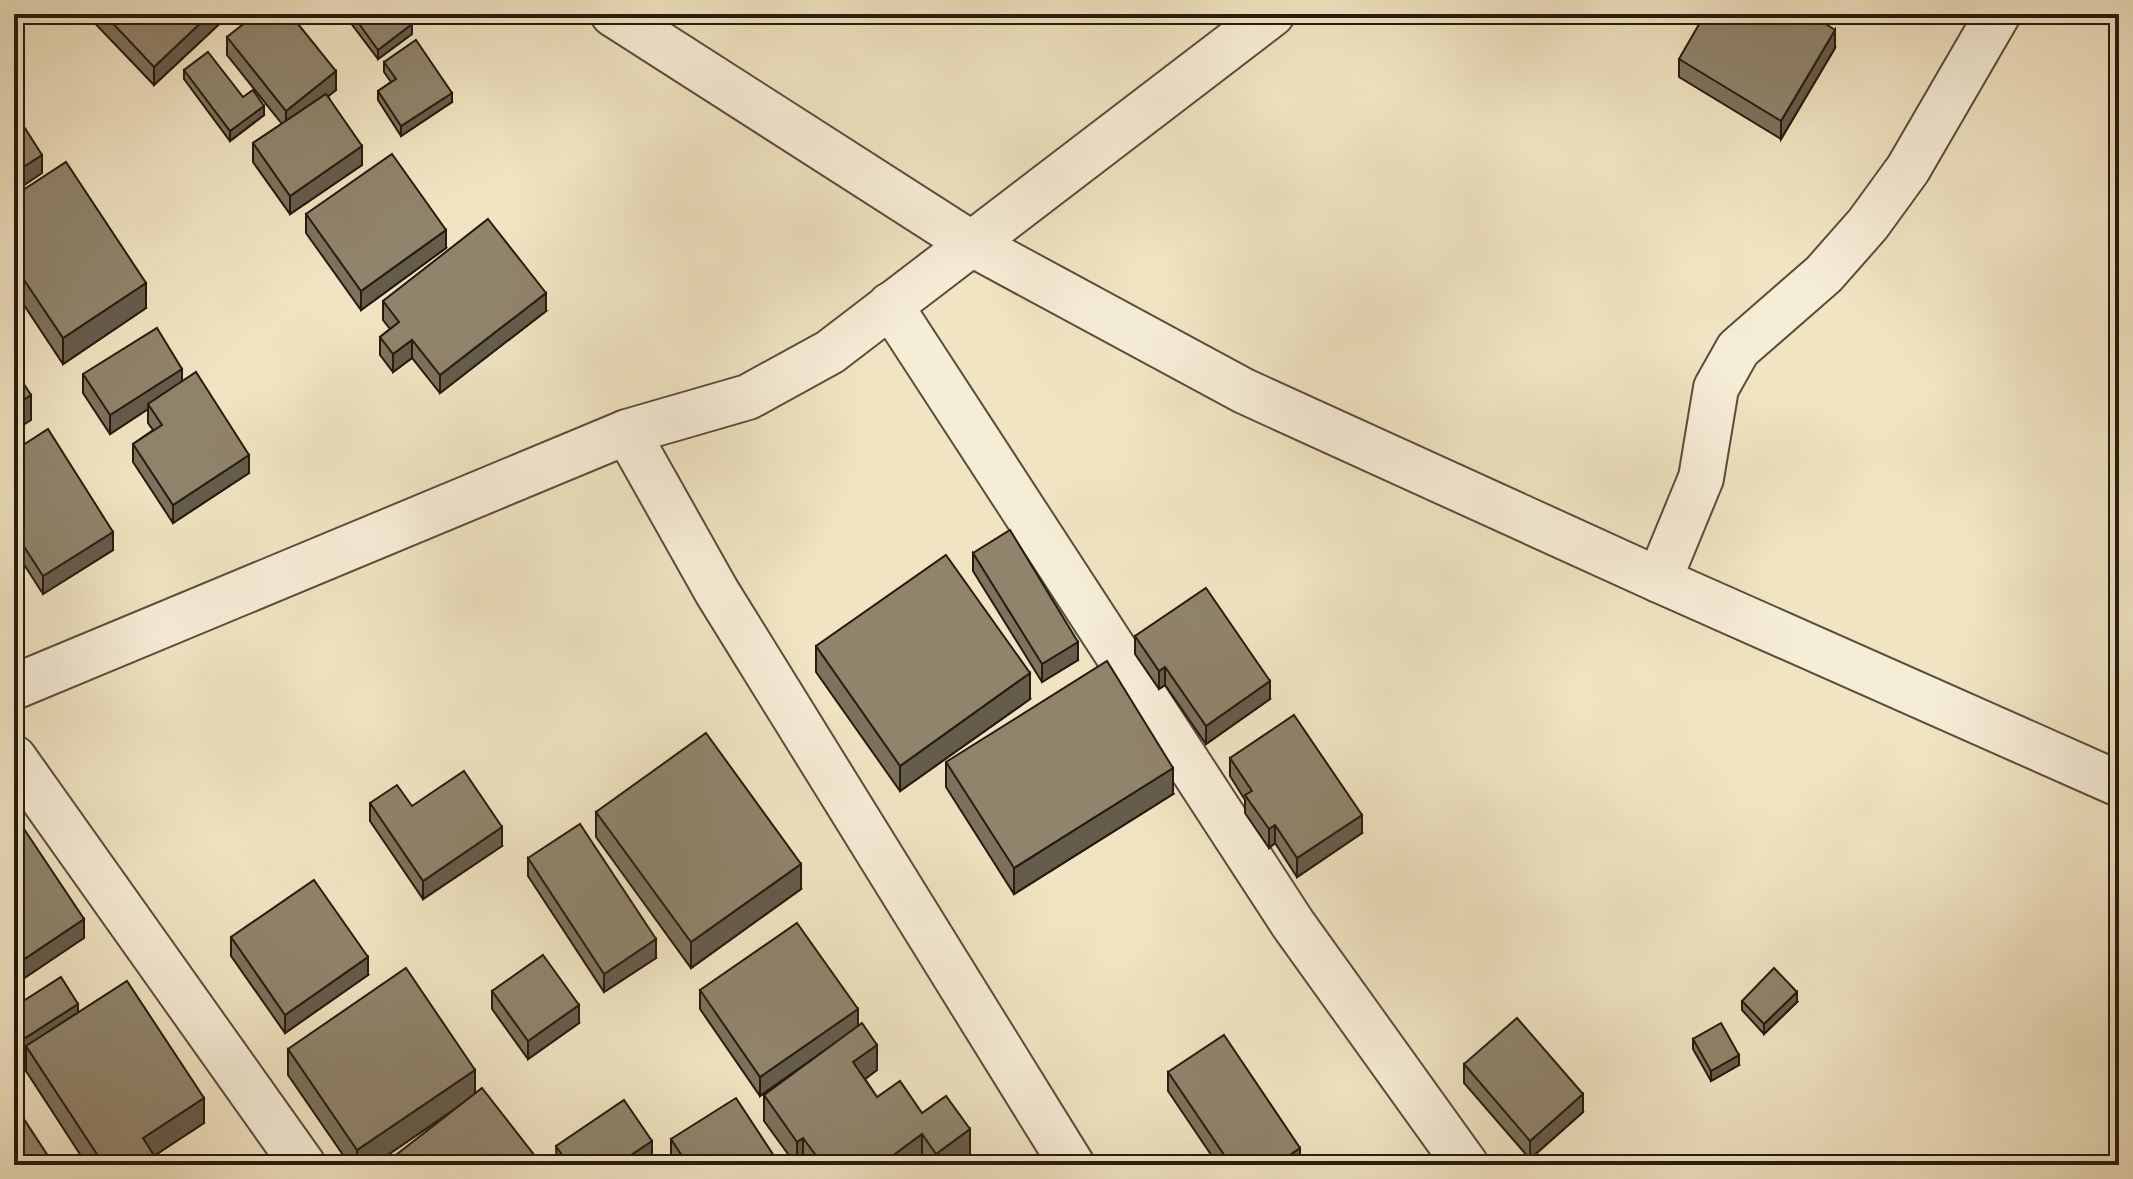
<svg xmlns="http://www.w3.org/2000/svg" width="2133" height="1179" viewBox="0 0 2133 1179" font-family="Vollkorn,serif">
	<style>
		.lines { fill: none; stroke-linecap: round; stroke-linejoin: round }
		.minor-casing { stroke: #5a4d3c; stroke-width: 48 }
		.minor { stroke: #f6edd7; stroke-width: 44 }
		.wall { fill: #7c725d; stroke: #271b0f; stroke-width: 2 }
		.shaded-wall { fill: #655c4c; stroke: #271b0f; stroke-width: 2 }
		.building { fill: #90846c; stroke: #271b0f; stroke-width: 2 }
	</style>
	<rect width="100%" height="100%" fill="#f1e4c2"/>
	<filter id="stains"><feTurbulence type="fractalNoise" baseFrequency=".0025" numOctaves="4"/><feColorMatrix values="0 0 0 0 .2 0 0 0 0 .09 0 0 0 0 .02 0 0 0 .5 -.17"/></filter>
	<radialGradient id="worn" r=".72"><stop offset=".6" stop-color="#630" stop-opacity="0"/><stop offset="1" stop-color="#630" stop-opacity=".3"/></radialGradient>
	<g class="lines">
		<defs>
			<g id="minor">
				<polyline points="613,14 972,244 1244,391 1659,580 2119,784"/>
				<polyline points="890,305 1293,924 1466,1165"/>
				<polyline points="627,432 717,592 1072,1165"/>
				<polyline points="1659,580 1701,478 1716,388 1738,349 1824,274 1868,224 1908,169 1998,14"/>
				<polyline points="14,687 627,432 748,397 830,352 1272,14"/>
				<polyline points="14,758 303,1165"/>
			</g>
		</defs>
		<use href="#minor" class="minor-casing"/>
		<use href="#minor" class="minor"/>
	</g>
	<g class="wall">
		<polygon points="86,14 230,14 154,85"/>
		<polygon points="344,14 405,14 412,34 378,59"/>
		<polygon points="227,37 336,90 328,96 362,165 290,214 253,162 253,143 282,124 227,55"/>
		<polygon points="1835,48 1781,139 1679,77 1679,59"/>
		<polygon points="384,62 452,102 401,136 378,100 378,91 391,82 384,72"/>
		<polygon points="184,70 243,97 264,115 230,141 184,79"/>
		<polygon points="14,196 146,308 63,364 14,290"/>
		<polygon points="306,214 446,248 361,310 306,233"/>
		<polygon points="383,301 546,311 440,393 412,358 393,372 380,355 380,337 390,329 383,320"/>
		<polygon points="83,374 182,381 249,473 173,523 133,462 133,444 153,430 148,423 148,409 110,434 83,393"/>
		<polygon points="14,451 113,550 43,594 14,549"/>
		<polygon points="973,553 1078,660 1042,682 973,571"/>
		<polygon points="1135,636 1270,699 1206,744 1165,685 1159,689 1135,654"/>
		<polygon points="816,646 1030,699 900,791 816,672"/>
		<polygon points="1230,758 1362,833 1297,877 1275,843 1269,848 1245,813 1245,800 1230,776"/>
		<polygon points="946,762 1173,794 1014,894 946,787"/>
		<polygon points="370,803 412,806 502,846 423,899 370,821"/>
		<polygon points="596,812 801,889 691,968 596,837"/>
		<polygon points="528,858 656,958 604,992 528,876"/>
		<polygon points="231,937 368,975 285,1033 231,956"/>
		<polygon points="700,990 858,1026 877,1070 865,1079 877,1097 922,1113 970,1155 956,1165 926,1165 922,1160 915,1165 804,1165 803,1164 796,1165 764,1121 764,1095 825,1050 760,1096 700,1009"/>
		<polygon points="492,991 579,1023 528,1059 492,1009"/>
		<polygon points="1742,1001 1797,1002 1764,1034 1742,1010"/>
		<polygon points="14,1007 78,1013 204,1123 154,1156 160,1165 87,1165 26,1071 26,1047 22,1050 14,1038"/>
		<polygon points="1693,1039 1739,1065 1711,1081 1693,1049"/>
		<polygon points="288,1049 458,1107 373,1165 350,1165 288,1075"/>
		<polygon points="1464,1064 1583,1112 1530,1159 1464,1083"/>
		<polygon points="1168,1072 1300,1165 1218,1165 1168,1091"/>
		<polygon points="671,1139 780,1165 676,1165 671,1158"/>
		<polygon points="556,1146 652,1159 643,1165 557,1165"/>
	</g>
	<g class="shaded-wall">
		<polygon points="210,14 230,14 154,85 154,67"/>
		<polygon points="412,24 412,34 378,59 378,50"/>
		<polygon points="1835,30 1835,48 1781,139 1781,121"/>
		<polygon points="336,71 336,90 286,130 286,111"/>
		<polygon points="452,93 452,102 401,136 401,126"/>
		<polygon points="264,106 264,115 230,141 230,131"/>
		<polygon points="362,146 362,165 290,214 290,196"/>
		<polygon points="42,155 42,173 14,192 14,173"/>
		<polygon points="446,230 446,248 361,310 361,291"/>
		<polygon points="146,283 146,308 63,364 63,338"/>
		<polygon points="546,293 546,311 440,393 440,375"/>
		<polygon points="412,340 412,358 393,372 393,354"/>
		<polygon points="182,369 182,387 148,404 148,409 110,434 110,415"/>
		<polygon points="31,395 31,420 14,431 14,406"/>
		<polygon points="249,455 249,473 173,523 173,505"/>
		<polygon points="113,532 113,550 43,594 43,576"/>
		<polygon points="1078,642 1078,660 1042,682 1042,664"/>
		<polygon points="1165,667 1165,685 1159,689 1159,671"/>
		<polygon points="1030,673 1030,699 900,791 900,766"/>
		<polygon points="1270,681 1270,699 1206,744 1206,726"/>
		<polygon points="1173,768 1173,794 1014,894 1014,868"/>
		<polygon points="1362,815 1362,833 1297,877 1297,858"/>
		<polygon points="1275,825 1275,843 1269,848 1269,829"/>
		<polygon points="502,827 502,846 423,899 423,881"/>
		<polygon points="801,864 801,889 691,968 691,942"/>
		<polygon points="84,919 84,938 14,985 14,966"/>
		<polygon points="656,939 656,958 604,992 604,974"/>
		<polygon points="368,957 368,975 285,1033 285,1015"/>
		<polygon points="1797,992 1797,1002 1764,1034 1764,1024"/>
		<polygon points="78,1004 78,1013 22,1050 22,1040"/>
		<polygon points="579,1005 579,1023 528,1059 528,1041"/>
		<polygon points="858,1009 858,1027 760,1096 760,1077"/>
		<polygon points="877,1045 877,1070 853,1088 853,1062"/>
		<polygon points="1739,1055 1739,1065 1711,1081 1711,1071"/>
		<polygon points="475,1070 475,1095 373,1165 357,1165 357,1150"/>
		<polygon points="1583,1094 1583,1112 1530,1159 1530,1141"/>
		<polygon points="204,1098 204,1123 143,1163 143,1138"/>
		<polygon points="970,1129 970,1155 956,1165 936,1165 936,1154"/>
		<polygon points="922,1134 922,1160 915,1165 880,1165"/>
		<polygon points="803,1138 803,1164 797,1165 797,1142"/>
		<polygon points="652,1141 652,1159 643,1165 616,1165"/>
		<polygon points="1300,1148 1300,1165 1275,1165"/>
	</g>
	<g class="building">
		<polygon points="104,14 210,14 154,67"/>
		<polygon points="256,14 290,14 336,71 286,111 227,37"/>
		<polygon points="352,14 405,14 412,24 378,50"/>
		<polygon points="1705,14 1810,14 1835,30 1781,121 1679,59"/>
		<polygon points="416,40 452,93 401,126 378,91 396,79 384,62"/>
		<polygon points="208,52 243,97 253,90 264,106 230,131 184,70"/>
		<polygon points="326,94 362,146 290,196 253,143"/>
		<polygon points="14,111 42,155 14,173"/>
		<polygon points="392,154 446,230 361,291 306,214"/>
		<polygon points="66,162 146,283 63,338 14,265 14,196"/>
		<polygon points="488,219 546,293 440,375 412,340 393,354 380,337 399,322 383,301"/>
		<polygon points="157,328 182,369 110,415 83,374"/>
		<polygon points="14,369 31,395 14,406"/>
		<polygon points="196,372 249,455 173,505 133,444 162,425 148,404"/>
		<polygon points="48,429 113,532 43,576 14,531 14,451"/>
		<polygon points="1010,530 1078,642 1042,664 973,553"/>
		<polygon points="946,555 1030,673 900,766 816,646"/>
		<polygon points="1206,588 1270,681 1206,726 1165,667 1159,671 1135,636"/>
		<polygon points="1107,661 1173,768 1014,868 946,762"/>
		<polygon points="1294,715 1362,815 1297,858 1275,825 1269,829 1245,795 1252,791 1230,758"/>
		<polygon points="706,733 801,864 691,942 596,812"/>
		<polygon points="464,771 502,827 423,881 370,803 397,785 412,806"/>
		<polygon points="14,814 84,919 14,966"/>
		<polygon points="580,824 656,939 604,974 528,858"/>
		<polygon points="314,880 368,957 285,1015 231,937"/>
		<polygon points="797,923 858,1009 760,1077 700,990"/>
		<polygon points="543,955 579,1005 528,1041 492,991"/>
		<polygon points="406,968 475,1070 357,1150 288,1049"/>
		<polygon points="1774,968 1797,992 1764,1024 1742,1001"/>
		<polygon points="61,977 78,1004 22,1040 14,1028 14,1007"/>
		<polygon points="127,981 204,1098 143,1138 160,1165 104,1165 26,1046"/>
		<polygon points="1517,1018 1583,1094 1530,1141 1464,1064"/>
		<polygon points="862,1023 877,1045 853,1062 877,1097 900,1081 922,1113 946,1096 970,1129 936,1154 922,1134 880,1165 814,1165 811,1161 817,1157 803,1138 797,1142 764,1095"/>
		<polygon points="1721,1023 1739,1055 1711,1071 1693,1039"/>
		<polygon points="1224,1035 1300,1148 1275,1165 1231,1165 1168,1072"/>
		<polygon points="482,1088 542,1165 383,1165"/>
		<polygon points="736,1098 780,1165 688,1165 671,1139"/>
		<polygon points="624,1100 652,1141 616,1165 569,1165 556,1146"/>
		<polygon points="14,1104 54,1165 14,1165"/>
		<polygon points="1734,1156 1741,1165 1722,1165"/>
	</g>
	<rect width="2133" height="1179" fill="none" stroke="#f1e4c2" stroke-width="48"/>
	<rect x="16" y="16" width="2101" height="1147" fill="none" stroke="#271b0f" stroke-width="4"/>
	<rect x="24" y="24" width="2085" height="1131" fill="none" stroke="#271b0f" stroke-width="2"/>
	<rect width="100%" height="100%" filter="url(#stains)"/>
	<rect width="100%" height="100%" fill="url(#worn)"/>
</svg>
